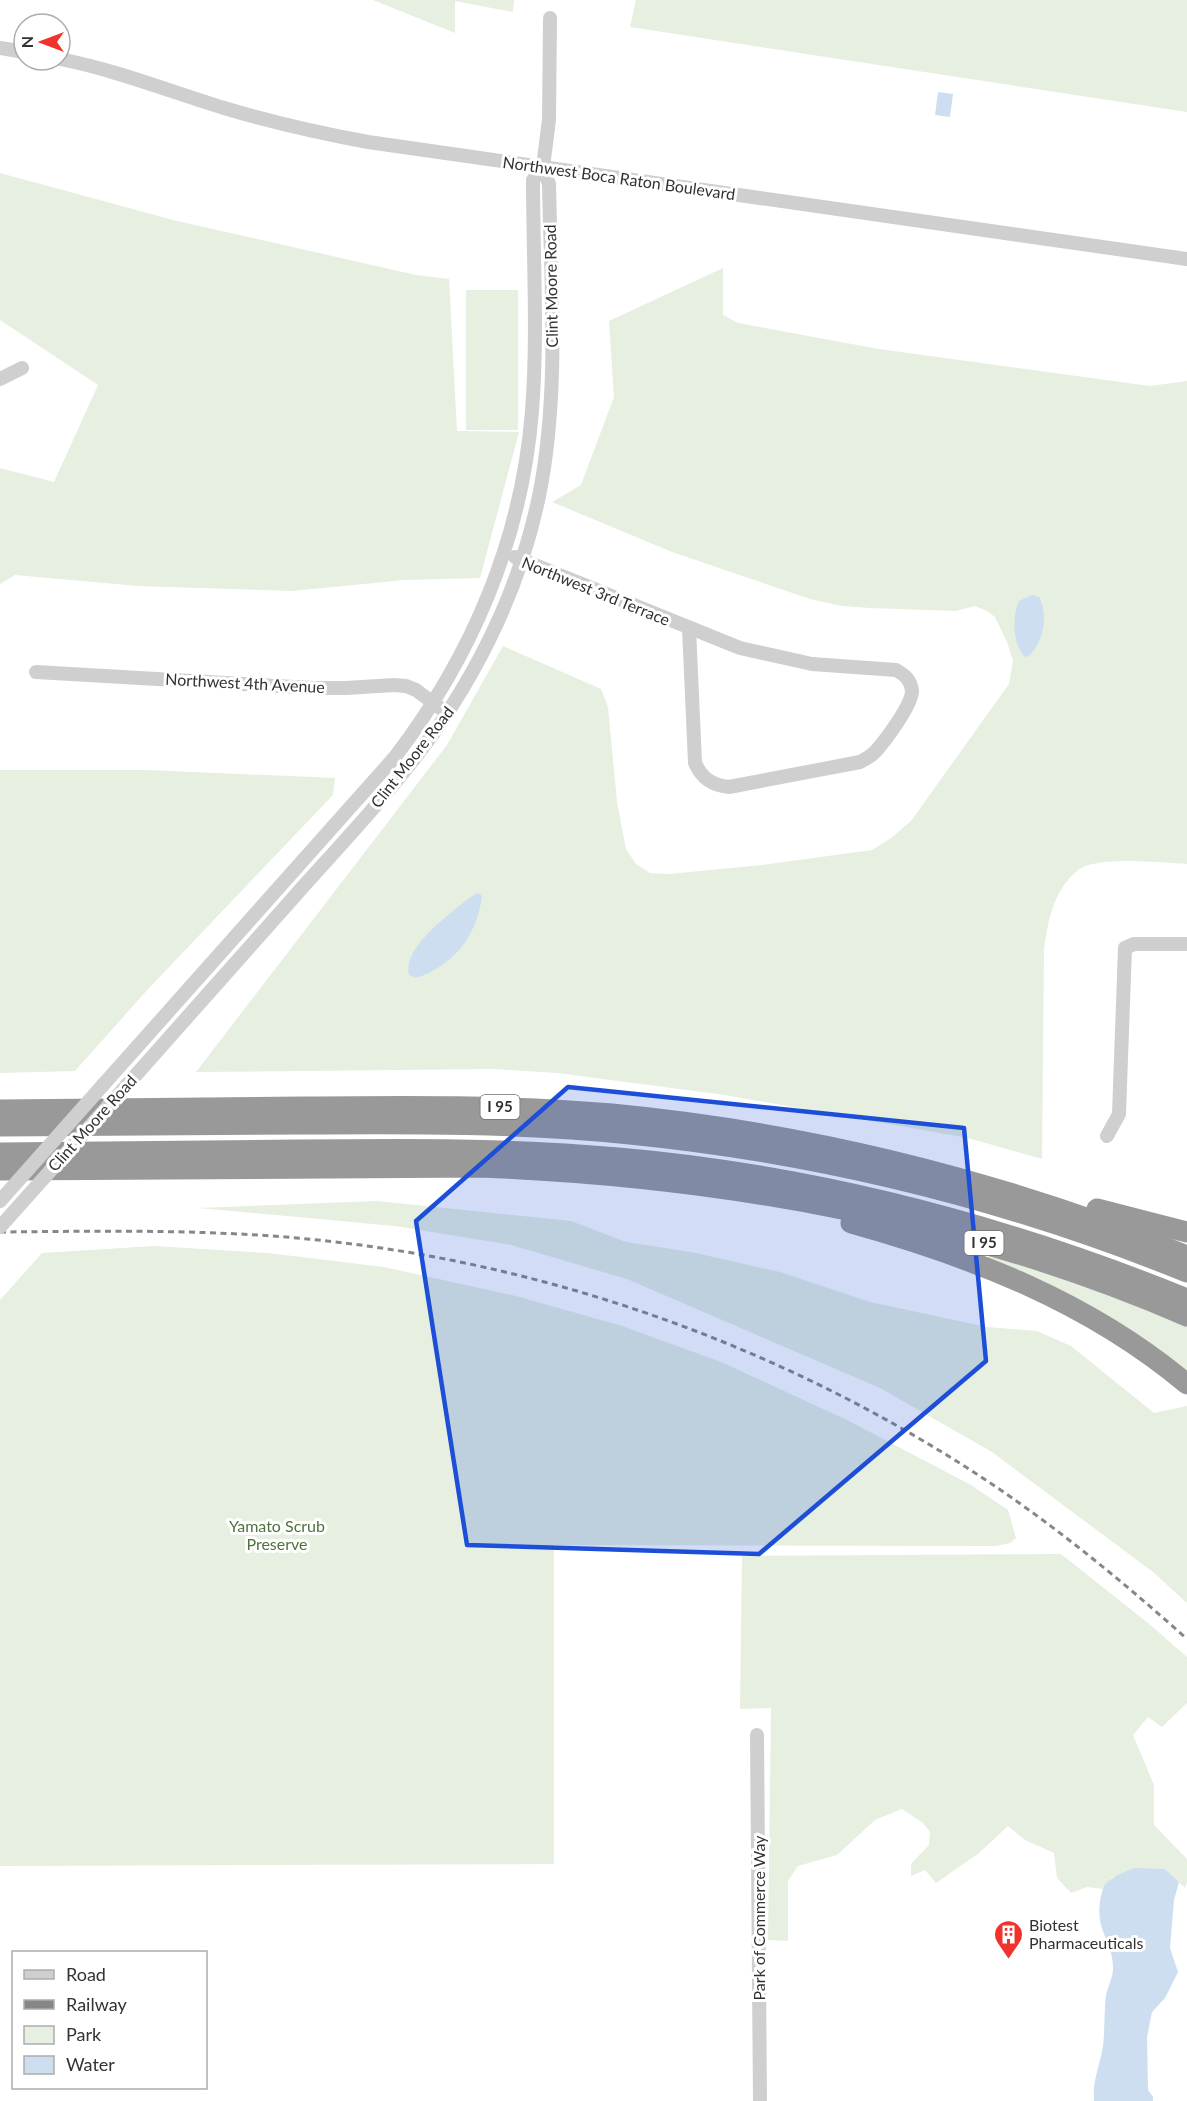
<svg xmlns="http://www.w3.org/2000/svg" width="1187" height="2101" viewBox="0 0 1187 2101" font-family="Lato,sans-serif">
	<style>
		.green { fill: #e7efe0 }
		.water { fill: #ccdef0 }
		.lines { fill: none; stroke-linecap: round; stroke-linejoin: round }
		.minor { stroke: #cfcfcf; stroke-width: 14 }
		.highway { stroke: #999; stroke-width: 21 }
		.rail { stroke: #878787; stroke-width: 3; stroke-dasharray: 6 4.5; stroke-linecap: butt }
		.minor-bridge { stroke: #cfcfcf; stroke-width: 14 }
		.marked { fill: #1d4ed8; fill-opacity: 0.2; stroke: #1d4ed8; stroke-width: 4.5; stroke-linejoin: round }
		.labels { text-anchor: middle; stroke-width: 6; stroke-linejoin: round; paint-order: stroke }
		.shield { fill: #fff; stroke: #707070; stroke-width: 1.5 }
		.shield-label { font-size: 15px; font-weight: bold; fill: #323232 }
		.street-label { font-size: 16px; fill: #323232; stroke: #fff }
		.park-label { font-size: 16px; fill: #4f723b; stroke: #fff }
		.poi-label { font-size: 16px; fill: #323232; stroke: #fff; text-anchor: start }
	</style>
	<rect width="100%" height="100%" fill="#fff"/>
	<g class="green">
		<polygon points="373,0 514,0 513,12 455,1 455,33"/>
		<polygon points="636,0 1187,0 1187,112 630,27"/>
		<polygon points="0,173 173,220 416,275 449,279 457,431 519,432 480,578 404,580 292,591 138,586 15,575 0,584 0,468 54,482 98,385 0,320"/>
		<path d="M723 268V315L738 323 879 349 1150 386 1187 381V864C1162 863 1095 855 1077 871 1053 891 1048 921 1044 950L1042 1159 968 1138 725 1095 557 1073 492 1069 196 1072 447 745 503 646 601 689 608 707 617 802 626 849 636 864 650 873 669 874 762 865 872 850 891 838 911 821 1009 684 1013 661 1007 642 995 617 987 611 975 606 956 611 870 608 842 606 810 599 672 552 552 502 581 485 614 397 609 321Z"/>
		<rect x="466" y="290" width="52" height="140"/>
		<polygon points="0,770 146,770 335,778 333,795 149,988 75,1071 0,1073"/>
		<polygon points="377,1201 571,1221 626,1242 691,1252 780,1272 870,1302 987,1327 1037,1331 1071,1346 1154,1413 1187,1406 1187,1603 1153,1572 992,1452 880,1388 627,1279 511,1245 395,1226 198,1208"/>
		<polygon points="154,1246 268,1253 384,1267 516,1296 622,1326 721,1362 847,1420 971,1485 1008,1510 1016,1538 1010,1543 996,1546 554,1545 554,1864 0,1866 0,1300 42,1253"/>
		<polygon points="989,1254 1099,1289 1187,1323 1187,1373 987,1260"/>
		<polygon points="1061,1554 1148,1623 1187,1657 1187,1703 1162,1727 1148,1717 1133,1735 1154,1785 1154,1825 1187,1859 1187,1882 1185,1888 1165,1869 1112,1877 1103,1889 1087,1887 1071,1893 1057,1878 1054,1853 1025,1840 1008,1826 979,1853 936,1883 925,1870 911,1876 911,1864 929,1845 930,1832 923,1823 902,1809 875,1820 837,1855 798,1866 788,1881 788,1941 768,1940 771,1708 740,1709 742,1556"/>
	</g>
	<g class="water">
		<polygon points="938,92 953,94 950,117 935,115"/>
		<path d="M1032 595 1039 597C1049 615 1043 642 1029 656L1025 657C1012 644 1012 616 1019 601Z"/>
		<path d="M478 893 482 896C477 936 454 965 416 978L409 975C402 947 452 912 472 896Z"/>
		<path d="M1134 1868 1165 1869 1179 1882 1174 1900 1170 1948 1178 1972 1165 1998 1152 2012 1147 2037 1148 2090 1153 2097V2101H1094C1092 2082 1100 2065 1103 2046 1105 2029 1104 2012 1106 1995 1108 1986 1113 1978 1113 1968 1113 1938 1092 1930 1102 1892 1106 1877 1121 1874 1134 1868Z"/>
	</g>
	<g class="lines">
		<g class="minor">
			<polyline points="0,48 24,52"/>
			<path d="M60 59C116 70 169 91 224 108 271 122 319 133 368 142L1187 259"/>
			<polyline points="0,379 22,368"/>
			<path d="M515 557 740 648 812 664 896 670C905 675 911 680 912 691 912 705 885 741 875 752 871 756 866 759 860 762L729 787C711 785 702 778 695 763L689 628"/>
			<polyline points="36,672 312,688 346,688 394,685 406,686 416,690 440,708"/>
			<path d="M103 1085 395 757C472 656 522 539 532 411 538 335 533 257 533 180L543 167"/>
			<path d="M127 1085C185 1020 243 954 301 889 346 839 393 789 433 734 485 660 524 576 541 486 559 387 551 285 549 184L543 167 549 120 550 18"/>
			<polyline points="1107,1136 1119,1114 1125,948 1134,944 1187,944"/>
			<polyline points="757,1735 760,2101"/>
		</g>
		<g class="highway">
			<path d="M0 1110C101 1109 202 1108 303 1107 406 1106 509 1105 612 1114 811 1133 1002 1181 1187 1256"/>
			<path d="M0 1126C101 1125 202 1124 303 1124 412 1123 521 1123 630 1134 821 1153 1009 1200 1187 1272"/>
			<path d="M0 1153C99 1152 198 1151 297 1150 404 1149 511 1148 618 1158 814 1175 1005 1225 1187 1299"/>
			<path d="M0 1170 482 1167C725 1177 963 1219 1187 1316"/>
			<polyline points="1097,1209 1187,1232"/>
			<path d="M851 1223C973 1257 1089 1302 1187 1384"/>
		</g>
		<path class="rail" d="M0 1232C106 1231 212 1229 318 1240 539 1263 756 1338 945 1454 1032 1507 1111 1571 1187 1639"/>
		<g class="minor-bridge">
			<polyline points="0,1201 103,1085"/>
			<polyline points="0,1227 127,1085"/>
		</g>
	</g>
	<path class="marked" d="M568 1087 964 1128 986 1361 759 1554 467 1545 416 1221Z"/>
	<defs>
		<symbol id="building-pin" viewBox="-11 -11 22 30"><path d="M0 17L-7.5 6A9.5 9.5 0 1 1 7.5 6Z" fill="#f1332d" stroke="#fff"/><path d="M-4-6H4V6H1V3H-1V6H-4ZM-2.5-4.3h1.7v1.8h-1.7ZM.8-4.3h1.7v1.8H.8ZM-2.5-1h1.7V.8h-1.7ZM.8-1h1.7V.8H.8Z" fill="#fff"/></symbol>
	</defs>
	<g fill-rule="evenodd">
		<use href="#building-pin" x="992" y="1918" width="33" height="45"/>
	</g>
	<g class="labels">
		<g class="shield">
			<rect x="480.5" y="1095" width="39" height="24" rx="4.5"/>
			<rect x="964.5" y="1231" width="39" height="24" rx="4.5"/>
		</g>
		<g class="shield-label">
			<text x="500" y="1112">I 95</text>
			<text x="984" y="1248">I 95</text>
		</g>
		<g class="street-label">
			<text transform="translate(619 178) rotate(8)" y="6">Northwest Boca Raton Boulevard</text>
			<text transform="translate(551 286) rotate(-91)" y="6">Clint Moore Road</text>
			<text transform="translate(596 591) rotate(22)" y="6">Northwest 3rd Terrace</text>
			<text transform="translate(245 683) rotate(3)" y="6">Northwest 4th Avenue</text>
			<text transform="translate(412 757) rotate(-52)" y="6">Clint Moore Road</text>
			<text transform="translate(92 1123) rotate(-48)" y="6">Clint Moore Road</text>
			<text transform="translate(759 1918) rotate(-90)" y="6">Park of Commerce Way</text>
		</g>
		<g class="park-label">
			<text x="277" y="1532">Yamato Scrub<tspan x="277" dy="18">Preserve</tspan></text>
		</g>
		<g class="poi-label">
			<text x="1029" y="1931">Biotest<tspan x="1029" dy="18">Pharmaceuticals</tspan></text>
		</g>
	</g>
	<rect x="12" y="1951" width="195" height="138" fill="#ffffff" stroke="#adadad" stroke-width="1.5"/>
	<rect x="24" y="1970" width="30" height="9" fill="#cfcfcf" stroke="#adadad" stroke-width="1.5"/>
	<text x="66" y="1981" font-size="18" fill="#323232">Road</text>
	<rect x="24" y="2000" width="30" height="9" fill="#878787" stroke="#adadad" stroke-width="1.5"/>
	<text x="66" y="2011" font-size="18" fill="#323232">Railway</text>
	<rect x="24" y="2026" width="30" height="18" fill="#e7efe0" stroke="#adadad" stroke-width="1.5"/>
	<text x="66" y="2041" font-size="18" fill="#323232">Park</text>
	<rect x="24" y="2056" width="30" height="18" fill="#ccdef0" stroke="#adadad" stroke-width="1.5"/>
	<text x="66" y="2071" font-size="18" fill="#323232">Water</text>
	<g transform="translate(42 42) rotate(270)"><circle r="28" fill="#ffffff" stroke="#adadad" stroke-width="1.5"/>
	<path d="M0-4.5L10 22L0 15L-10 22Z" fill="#f1332d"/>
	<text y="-9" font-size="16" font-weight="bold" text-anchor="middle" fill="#323232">N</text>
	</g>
</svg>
